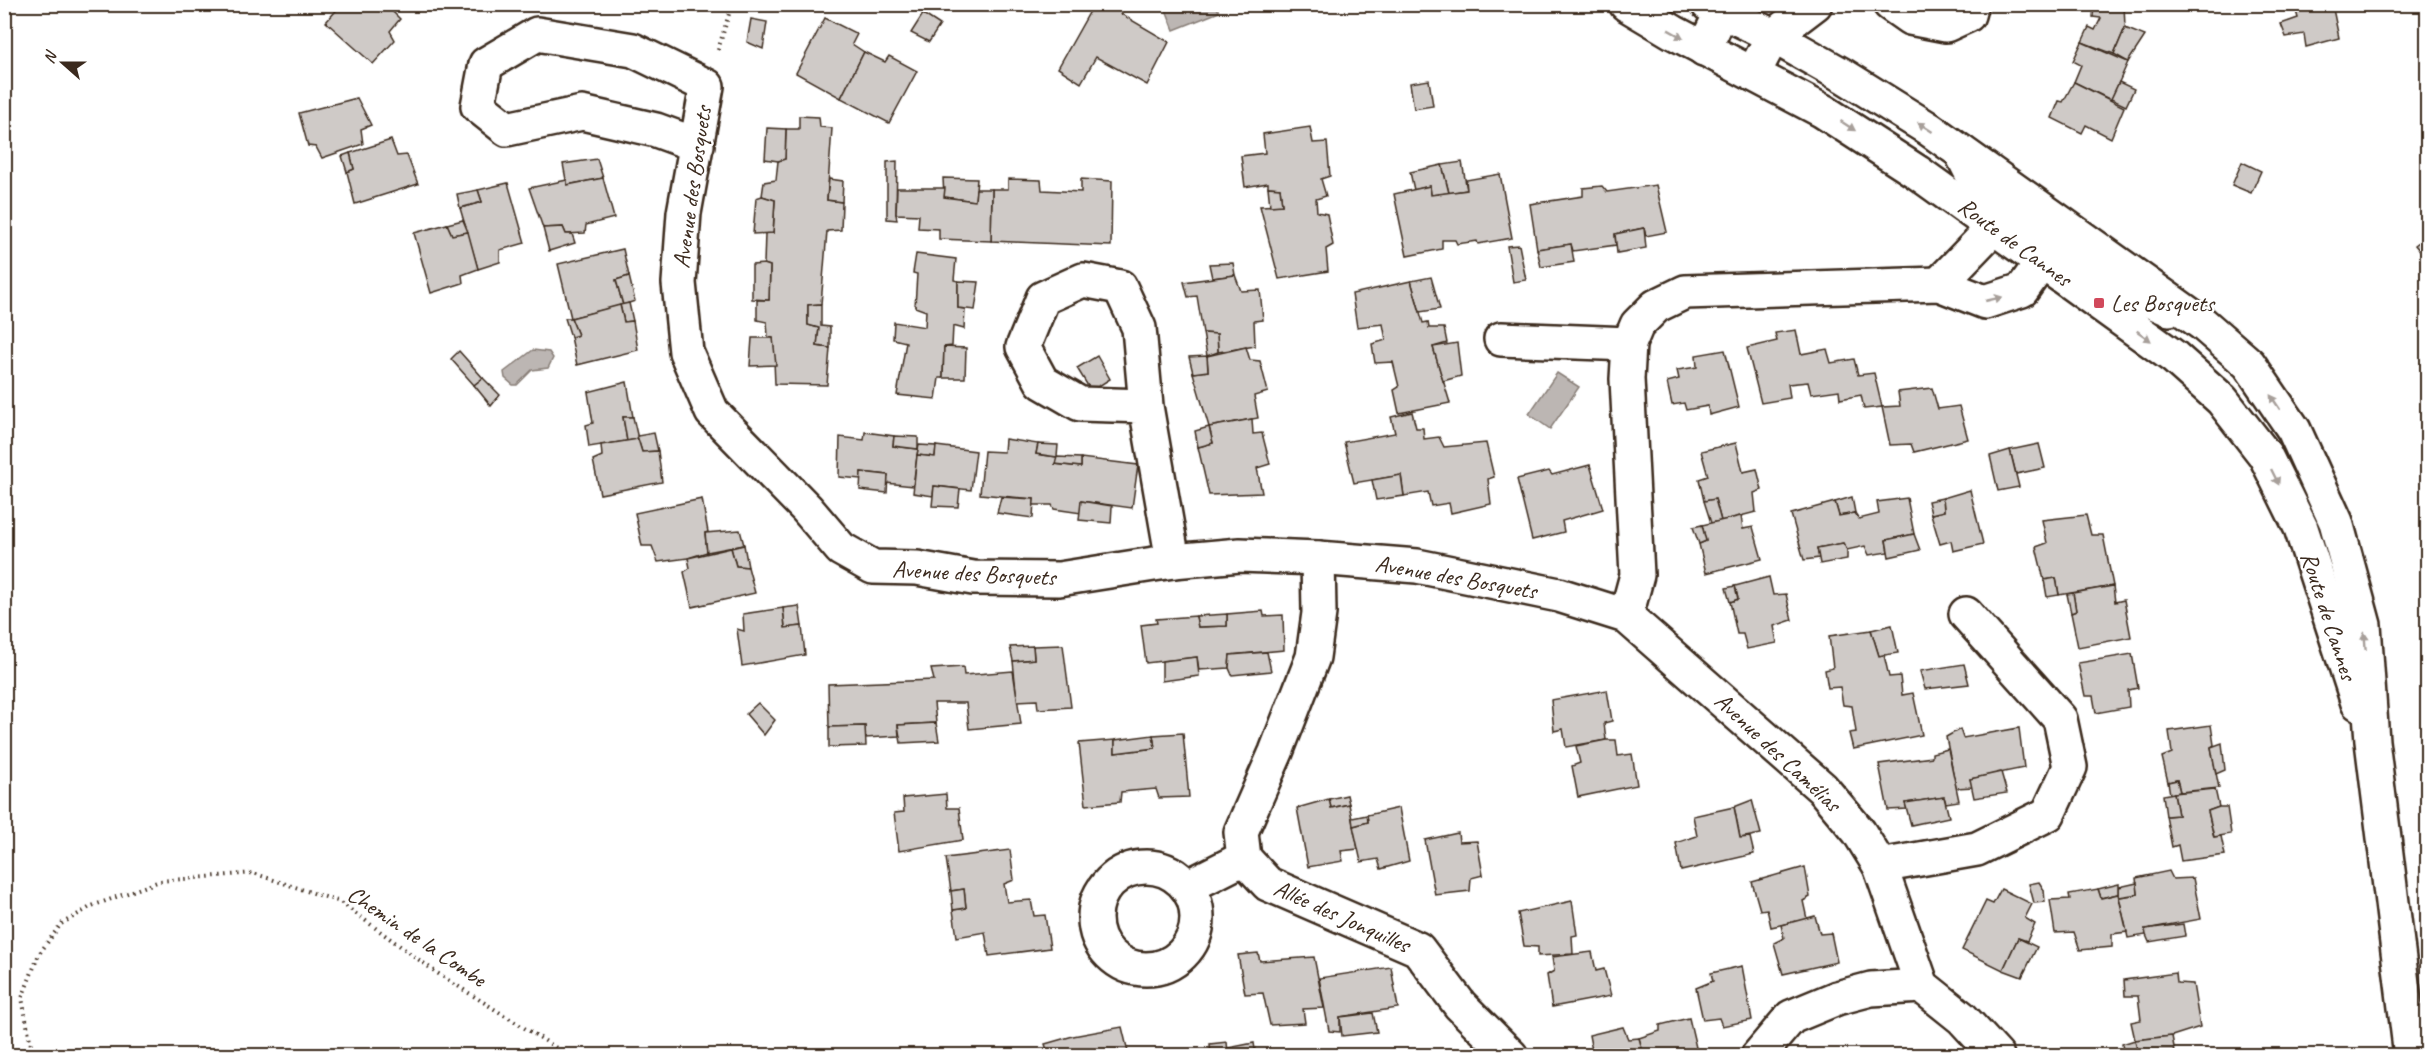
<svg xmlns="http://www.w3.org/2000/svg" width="2432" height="1060" viewBox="0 0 2432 1060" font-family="Caveat,sans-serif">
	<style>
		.water { fill: #bcb6b3; stroke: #887e77; stroke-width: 1.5 }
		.building { fill: #cfcac7; stroke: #3b2a1e; stroke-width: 1.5 }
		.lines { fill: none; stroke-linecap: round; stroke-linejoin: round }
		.street-casing { stroke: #3b2a1e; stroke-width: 38 }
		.primary-casing { stroke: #3b2a1e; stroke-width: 38 }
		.path { stroke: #3b2a1e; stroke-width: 4; stroke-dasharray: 1.5 4.5; stroke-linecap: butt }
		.street { stroke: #fff; stroke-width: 33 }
		.primary { stroke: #fff; stroke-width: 33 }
		.oneway { fill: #a79f9a }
		.poi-dot { fill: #d1495b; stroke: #fff; stroke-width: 2 }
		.labels { text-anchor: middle; stroke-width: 4.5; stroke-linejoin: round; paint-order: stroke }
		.street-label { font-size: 24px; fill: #3b2a1e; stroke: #fff }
		.poi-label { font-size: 24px; fill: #3b2a1e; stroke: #fff; text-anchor: start }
	</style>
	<rect width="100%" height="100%" fill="#fff"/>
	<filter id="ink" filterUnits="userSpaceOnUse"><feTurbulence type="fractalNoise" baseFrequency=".0167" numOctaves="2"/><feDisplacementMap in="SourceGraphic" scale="12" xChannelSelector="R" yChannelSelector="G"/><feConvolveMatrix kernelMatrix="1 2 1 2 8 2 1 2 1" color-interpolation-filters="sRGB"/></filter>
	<g filter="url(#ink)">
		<g class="water">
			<polygon points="1169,5 1216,5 1219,12 1174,30 1165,7"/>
			<polygon points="533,350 549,352 553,358 548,368 532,370 517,385 513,385 505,378 504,372"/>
			<polygon points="1557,373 1579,387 1550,429 1529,414"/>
		</g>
		<g class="building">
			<polygon points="342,4 385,4 400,19 390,31 395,40 373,64 326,22"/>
			<polygon points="663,4 699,4 698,12"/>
			<polygon points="1094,4 1125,4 1121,14 1169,42 1147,85 1096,57 1081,83 1058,68"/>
			<polygon points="2094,4 2124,4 2125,28 2114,54 2082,42 2089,27 2095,30 2101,18 2093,17"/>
			<polygon points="2294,4 2332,4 2339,38 2306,47 2304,34 2286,37 2281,24 2298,18"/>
			<polygon points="923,14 940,25 929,42 911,33"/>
			<polygon points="825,18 857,34 852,44 864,52 841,98 796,73"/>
			<polygon points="751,19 767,22 763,49 747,42"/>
			<polygon points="2125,28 2145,36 2128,62 2114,54"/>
			<polygon points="2082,42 2128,62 2111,100 2074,82 2081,65 2073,61"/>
			<polygon points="864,52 885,62 889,56 917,71 889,123 841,98"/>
			<polygon points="1429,80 1433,106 1414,109 1410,83"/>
			<polygon points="2074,82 2124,107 2111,138 2086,125 2082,133 2052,118 2059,101 2063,102"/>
			<polygon points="2119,82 2134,89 2126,106 2111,99"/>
			<polygon points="357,98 371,125 361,129 363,144 322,158 316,147 308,146 299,113"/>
			<polygon points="799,116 819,117 820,127 832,128 827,200 842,202 841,230 827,231 821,304 808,305 808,325 819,328 817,346 830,348 827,385 775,384 773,338 768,337 767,322 757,320 757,300 769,300 770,266 764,264 765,233 773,233 775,200 762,196 764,182 776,180 778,161 785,159 786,129 799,129"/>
			<polygon points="1310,127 1313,143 1327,142 1330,176 1321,179 1326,196 1316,199 1317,212 1327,214 1333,245 1326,249 1328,271 1279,279 1260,206 1282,205 1280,188 1268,187 1268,183 1245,187 1241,156 1265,153 1263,134"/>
			<polygon points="767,128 786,129 785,159 778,161 765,159"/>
			<polygon points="391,140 397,156 407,155 418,184 355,204 347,172 354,169 350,153"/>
			<polygon points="350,153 354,169 347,172 342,156"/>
			<polygon points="597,159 603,178 567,185 563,164"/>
			<polygon points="897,161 896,214 897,220 887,219 887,162"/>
			<polygon points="1462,162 1467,190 1449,193 1442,165"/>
			<polygon points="2242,162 2261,171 2251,193 2232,185"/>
			<polygon points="1442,165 1449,193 1431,195 1430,186 1414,190 1410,172"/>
			<polygon points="1500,174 1512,238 1478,244 1477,241 1457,244 1455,240 1442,240 1442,249 1407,256 1394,194 1430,186 1431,195 1467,190 1466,180"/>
			<polygon points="603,178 614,218 586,225 585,233 566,234 563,227 543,228 529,188 567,180 567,185"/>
			<polygon points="943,178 977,179 975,201 944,197"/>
			<polygon points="829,179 843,181 842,202 827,200"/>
			<polygon points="1008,179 1041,180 1042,190 1081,192 1081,179 1112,181 1111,246 991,241 992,189 1008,189"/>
			<polygon points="508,183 525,243 500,250 500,262 478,269 460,208 482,202 478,190"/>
			<polygon points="1656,185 1667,232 1646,236 1644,228 1615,234 1616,245 1573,251 1571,244 1537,249 1530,204 1583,196 1583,188 1602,186 1607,192"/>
			<polygon points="1268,187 1280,188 1282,205 1270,206"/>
			<polygon points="897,188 945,188 944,197 975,201 976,189 992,189 991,241 939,239 939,229 918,228 919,215 896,214"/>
			<polygon points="478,190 482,202 460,208 457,194"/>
			<polygon points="762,196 775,200 773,233 753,234 756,198"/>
			<polygon points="463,220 468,232 452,235 447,224"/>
			<polygon points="447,224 452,235 468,232 478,269 462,275 463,283 431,293 414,233"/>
			<polygon points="563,227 566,234 572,234 575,243 549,251 543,228"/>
			<polygon points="1644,228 1646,248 1617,253 1615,234"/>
			<polygon points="2428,235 2428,261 2415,245"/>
			<polygon points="1571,244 1574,262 1541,267 1537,249"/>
			<polygon points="1519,245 1526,280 1513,282 1507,246"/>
			<polygon points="623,249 629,276 616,280 623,305 571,318 558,264"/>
			<polygon points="916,254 956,259 954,280 958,281 958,308 965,309 964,329 953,326 952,346 944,347 943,378 939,378 936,399 897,395 906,342 893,339 894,322 925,327 926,311 915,307 917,274 913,273"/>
			<polygon points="1233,263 1235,275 1212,278 1209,264"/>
			<polygon points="764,264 770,266 769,300 752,299 752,265"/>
			<polygon points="1235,275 1241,291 1260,290 1263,320 1254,321 1255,346 1218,352 1217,334 1203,333 1197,296 1188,297 1184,282"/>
			<polygon points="629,276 635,301 623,305 616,280"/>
			<polygon points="1431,277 1440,309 1420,312 1411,281"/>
			<polygon points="958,281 979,282 975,310 958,308"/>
			<polygon points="1411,281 1423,323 1428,322 1429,328 1444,328 1447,343 1433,347 1450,403 1399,413 1394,390 1399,387 1393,362 1375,363 1372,344 1386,340 1383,324 1357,327 1352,294"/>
			<polygon points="629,303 633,321 624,322 620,305"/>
			<polygon points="821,304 821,326 830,327 830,348 817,346 819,328 808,325 808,305"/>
			<polygon points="620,305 624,322 633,321 638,350 577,365 571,337 578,335 571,318"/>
			<polygon points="565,318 571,318 578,335 571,337"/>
			<polygon points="1796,330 1801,354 1827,349 1831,363 1854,359 1858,375 1874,373 1882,407 1864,409 1861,395 1840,399 1839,390 1811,394 1808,382 1788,384 1790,398 1761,403 1747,348 1777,341 1775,333"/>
			<polygon points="1203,333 1217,334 1218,352 1207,356"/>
			<polygon points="752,338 773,338 776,365 750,366"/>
			<polygon points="1457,343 1461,376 1443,381 1433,347"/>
			<polygon points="944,347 966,348 965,378 943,378"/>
			<polygon points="1246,347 1250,360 1260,361 1268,392 1254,396 1258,418 1209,427 1193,373 1208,371 1207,356"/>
			<polygon points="1725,350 1739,407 1709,415 1708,406 1686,410 1684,403 1672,405 1667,382 1679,379 1677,370 1697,367 1696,355"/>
			<polygon points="459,351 483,378 474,385 451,359"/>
			<polygon points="1097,356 1110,379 1091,391 1077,368"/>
			<polygon points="1207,356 1208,371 1193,373 1189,357"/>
			<polygon points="483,378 500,395 491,406 474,385"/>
			<polygon points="627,382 633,417 623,417 627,441 589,447 586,425 593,423 588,392"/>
			<polygon points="1932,388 1938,409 1959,406 1968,439 1914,452 1911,444 1890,445 1882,407 1900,406 1898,392"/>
			<polygon points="1412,412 1416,428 1423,428 1424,439 1439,437 1444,447 1486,443 1494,477 1488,479 1491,504 1451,513 1449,503 1431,506 1428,492 1404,496 1401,475 1354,483 1344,442 1395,433 1391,417"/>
			<polygon points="623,417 633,417 638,439 627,441"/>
			<polygon points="1252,419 1253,434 1262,433 1270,464 1257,468 1262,493 1209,495 1198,447 1213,443 1209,427"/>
			<polygon points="1209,427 1213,443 1198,447 1195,431"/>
			<polygon points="865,432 894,436 893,446 918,449 913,486 886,483 888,475 861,472 861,479 839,477 840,437 864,440"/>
			<polygon points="654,433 658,451 642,452 637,436"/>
			<polygon points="894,436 918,437 918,449 893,446"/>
			<polygon points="638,439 642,452 658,451 662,482 600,494 593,460 602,456 601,445"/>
			<polygon points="1005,439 1038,444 1036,454 1057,457 1055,464 1081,467 1081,458 1138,465 1132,508 1081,501 1081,513 1054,509 1052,505 1033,505 1034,499 980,494 984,451 1004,452"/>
			<polygon points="1736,443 1743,472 1757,469 1762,490 1754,493 1756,512 1721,521 1715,499 1704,501 1699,479 1708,476 1701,451"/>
			<polygon points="1038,444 1058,445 1057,457 1036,454"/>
			<polygon points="2039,444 2045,468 2016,474 2010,450"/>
			<polygon points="919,445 936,446 935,457 917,455"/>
			<polygon points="936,446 976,451 971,490 934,486 933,496 913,493 917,455 935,457"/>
			<polygon points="2010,450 2019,487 1998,491 1990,456"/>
			<polygon points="1057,457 1081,458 1081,467 1055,464"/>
			<polygon points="1590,465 1603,509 1562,521 1564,532 1532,540 1517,479 1549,471 1552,475"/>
			<polygon points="861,472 888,475 887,493 860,490"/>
			<polygon points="1401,475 1404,496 1376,500 1372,480"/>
			<polygon points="934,486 960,489 958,507 932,506"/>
			<polygon points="1970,490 1983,544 1953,551 1951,541 1940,544 1931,514 1944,511 1943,498"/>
			<polygon points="1001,497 1034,499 1033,518 997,513"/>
			<polygon points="1852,497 1855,513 1839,516 1835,502"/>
			<polygon points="1907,498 1914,534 1886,540 1888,552 1869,555 1865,546 1847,550 1843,543 1817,548 1819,558 1804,560 1791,514 1835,502 1839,516 1855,513 1859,519 1879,514 1877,502"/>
			<polygon points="1943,498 1944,511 1931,514 1928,501"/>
			<polygon points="702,499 708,532 705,533 707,552 688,558 658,562 652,546 642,546 635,513"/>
			<polygon points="1715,499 1721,521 1711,523 1704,501"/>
			<polygon points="1081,501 1112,506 1111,523 1079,520"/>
			<polygon points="2086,515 2091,535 2103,535 2113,586 2059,595 2056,578 2044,580 2036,547 2047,543 2042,520"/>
			<polygon points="1741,516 1743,529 1753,527 1762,559 1706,573 1699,544 1706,541 1702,525"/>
			<polygon points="1702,525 1706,541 1699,544 1693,527"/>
			<polygon points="740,530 744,545 707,552 705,533"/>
			<polygon points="1914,534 1920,550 1889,557 1886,540"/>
			<polygon points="1843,543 1847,550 1847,559 1820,564 1817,548"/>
			<polygon points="744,545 748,567 736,566 731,548"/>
			<polygon points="731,548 736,566 748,567 755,593 692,607 684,572 690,568 688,558"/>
			<polygon points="1769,577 1773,595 1786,594 1792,620 1774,626 1777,643 1747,649 1743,634 1737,634 1730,602 1738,599 1735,586"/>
			<polygon points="2056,578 2059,595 2047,597 2044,580"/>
			<polygon points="1735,586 1738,599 1730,602 1726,588"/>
			<polygon points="2113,586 2115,602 2124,600 2131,637 2078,647 2071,613 2076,611 2073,593"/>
			<polygon points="2073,593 2076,611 2071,613 2067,594"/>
			<polygon points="799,606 802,626 785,628 783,608"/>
			<polygon points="783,608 785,628 802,626 805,655 742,666 737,629 744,631 743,614"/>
			<polygon points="1263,611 1264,616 1283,615 1284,650 1230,655 1229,668 1199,670 1197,657 1146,663 1141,625 1157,623 1156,619 1196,616 1198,627 1227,626 1227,614"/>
			<polygon points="1227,614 1227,626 1198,627 1196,616"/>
			<polygon points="1892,625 1898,653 1879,656 1871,630"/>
			<polygon points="1871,630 1879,656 1884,655 1889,677 1900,676 1902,695 1913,693 1922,735 1853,749 1849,733 1856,732 1852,706 1843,705 1840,687 1828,688 1825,670 1833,668 1829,636"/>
			<polygon points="1063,645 1071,707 1038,709 1037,700 1017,701 1013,661 1034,659 1033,646"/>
			<polygon points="1033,646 1034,659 1013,661 1010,647"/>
			<polygon points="1267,652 1271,671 1232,675 1229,668 1230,655"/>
			<polygon points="2132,654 2138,688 2128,690 2129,707 2096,713 2093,696 2085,696 2078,663"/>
			<polygon points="1197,657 1199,676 1162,681 1162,661"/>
			<polygon points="1964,664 1969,684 1925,689 1920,671"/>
			<polygon points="963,667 964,675 1013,671 1021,724 969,729 966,703 934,703 936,723 898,725 899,736 865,738 865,726 829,727 828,684 934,680 931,669"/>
			<polygon points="1607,690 1612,721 1604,723 1606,740 1566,747 1563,729 1554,731 1551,700"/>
			<polygon points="758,703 775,720 764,735 746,714"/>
			<polygon points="936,723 939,741 901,743 898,725"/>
			<polygon points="2211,725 2214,745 2211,747 2219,788 2180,792 2177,780 2168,782 2162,757 2172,753 2169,731"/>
			<polygon points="865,726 866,746 829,747 829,727"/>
			<polygon points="2019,728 2024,768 1970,779 1973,787 1956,788 1946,737 1960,729 1963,738"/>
			<polygon points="1183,733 1189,797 1159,798 1156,789 1121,792 1120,802 1086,805 1079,743 1115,740 1115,753 1155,748 1153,735"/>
			<polygon points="1153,735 1155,748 1115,753 1115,740"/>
			<polygon points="1606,740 1616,740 1618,756 1632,754 1637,785 1578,797 1572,766 1580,763 1576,746"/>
			<polygon points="2222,743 2225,770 2216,774 2211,747"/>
			<polygon points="1948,749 1959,801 1946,803 1944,797 1905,803 1907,809 1888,810 1879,764 1932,757 1932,753"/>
			<polygon points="2001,772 2007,793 1974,798 1970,779"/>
			<polygon points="2177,780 2180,792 2170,794 2168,782"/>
			<polygon points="2215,789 2219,807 2208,811 2214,837 2221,836 2225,855 2181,861 2178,845 2172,847 2166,816 2178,815 2174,793"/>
			<polygon points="2174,793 2178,815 2166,816 2163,795"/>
			<polygon points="946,794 947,808 959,808 963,840 899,851 894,813 904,812 903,798"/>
			<polygon points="1347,795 1349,804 1331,808 1329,799"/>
			<polygon points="1944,797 1949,817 1911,825 1905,803"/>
			<polygon points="1329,799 1331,808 1349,804 1358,849 1341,851 1343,861 1308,867 1297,808"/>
			<polygon points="1752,800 1761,834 1740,838 1734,807"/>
			<polygon points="1734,807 1740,838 1750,837 1754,854 1681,871 1676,843 1697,836 1693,816"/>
			<polygon points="2219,807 2227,807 2231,834 2214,837 2208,811"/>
			<polygon points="1399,808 1409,861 1381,869 1378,859 1361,862 1353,826 1368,822 1367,815"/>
			<polygon points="1367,815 1368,822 1353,826 1352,818"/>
			<polygon points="1458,833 1459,842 1477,841 1483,875 1471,878 1470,891 1435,895 1425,840"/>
			<polygon points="1010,850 1014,880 1004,884 1007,902 1031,900 1034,916 1045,915 1050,948 989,956 985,932 957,937 953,910 966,908 964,889 951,891 946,858"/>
			<polygon points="1805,867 1810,897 1803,901 1807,919 1771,927 1767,909 1760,910 1752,882"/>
			<polygon points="2169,871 2173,879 2193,878 2201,919 2145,929 2146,935 2128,938 2119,897 2138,894 2136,878"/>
			<polygon points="2039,882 2044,890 2045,902 2034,903 2029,884"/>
			<polygon points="2137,883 2138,894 2119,897 2119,887"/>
			<polygon points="2119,884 2119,897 2118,894 2101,898 2098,889"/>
			<polygon points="964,889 966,908 953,910 951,891"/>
			<polygon points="2001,889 2032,904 2025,918 2035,924 2027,941 2018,938 2003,970 1962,950 1986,901 1993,904"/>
			<polygon points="2098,889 2101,898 2118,894 2127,932 2112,934 2112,947 2080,950 2074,932 2055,933 2050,900 2070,899 2069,894"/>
			<polygon points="1572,901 1577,935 1572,936 1573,954 1538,956 1538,947 1524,946 1518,913"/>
			<polygon points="1815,916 1820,934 1831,933 1837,962 1783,974 1774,943 1784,938 1781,925"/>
			<polygon points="2183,924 2185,936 2149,942 2146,935 2145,929"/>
			<polygon points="2018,938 2037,947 2022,977 2003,970"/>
			<polygon points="1592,952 1596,971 1604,969 1611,996 1552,1007 1547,975 1554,971 1552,957"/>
			<polygon points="1258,953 1260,961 1314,957 1324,1008 1303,1009 1305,1023 1270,1025 1263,993 1245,994 1238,955"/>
			<polygon points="1742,966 1752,1020 1722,1026 1719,1018 1703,1020 1696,988 1713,981 1711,973"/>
			<polygon points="1391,967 1398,1008 1340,1017 1340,1032 1329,1031 1319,978"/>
			<polygon points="2176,973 2177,983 2193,984 2200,1027 2172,1036 2135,1040 2131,1022 2141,1020 2138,996 2125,996 2124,980"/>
			<polygon points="1373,1013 1377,1032 1342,1036 1340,1017"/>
			<polygon points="1689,1018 1698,1056 1644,1056 1639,1038 1660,1031 1660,1025"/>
			<polygon points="1122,1027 1129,1056 1049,1056 1045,1044 1073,1036"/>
			<polygon points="1623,1027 1628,1039 1639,1038 1644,1056 1593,1056 1589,1035"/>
			<polygon points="2172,1036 2175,1053 2188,1056 2138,1056 2135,1040"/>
			<polygon points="2135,1040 2138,1056 2124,1056 2122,1044"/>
			<polygon points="1227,1042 1228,1053 1211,1055 1210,1044"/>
			<polygon points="1254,1043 1256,1056 1211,1056 1228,1053 1228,1048"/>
		</g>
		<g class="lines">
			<defs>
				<g id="street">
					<polyline points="1890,4 1910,18 1946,25 1968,15 1971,4"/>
					<polyline points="1704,49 1722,11 1722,4"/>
					<polyline points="1753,74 1773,36 1815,4"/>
					<polyline points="697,145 656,130 582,113 507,129 478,106 486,64 537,34 633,50 707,86 684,213 679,283 686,352 712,412 807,509 841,549 873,567 917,568 973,578 1059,579 1173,561 1240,555 1318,558 1417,566 1559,595 1626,616 1822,788 1859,832 1880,866 1922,986 1962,1018 1997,1056"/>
					<polyline points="1939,284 1994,227 2022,217 2126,290 2169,309"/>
					<polyline points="1501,339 1629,344"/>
					<polyline points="1146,406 1080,404 1042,382 1023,347 1043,298 1083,280 1120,287 1139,328 1146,406 1173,561"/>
					<polyline points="1318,558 1319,613 1313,657 1276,752 1241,832 1244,858 1268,884 1418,949 1460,1005 1511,1056"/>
					<polyline points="1626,616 1637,575 1627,379 1629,344 1637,325 1656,306 1685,292 1939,284 1985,302 2022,290 2042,262 2022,217 1977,184 1961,152"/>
					<polyline points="1880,866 1977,849 2048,814 2070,767 2060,719 1966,614"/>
					<circle cx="1146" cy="918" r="51"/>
					<polyline points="1187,887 1244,858"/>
					<polyline points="1758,1056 1791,1017 1837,998 1871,989 1922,986"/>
				</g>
				<g id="primary">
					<polyline points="1626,4 1673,32 1823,111 1917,172 2174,357 2222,400 2265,455 2301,528 2358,703"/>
					<polyline points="1708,4 1773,36 1844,76 1929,129 2203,324 2249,364 2294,430 2336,522 2364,625 2372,741 2411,1056"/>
				</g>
			</defs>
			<use href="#street" class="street-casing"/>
			<use href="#primary" class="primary-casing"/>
			<g class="path">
				<polyline points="718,50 732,4"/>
				<polyline points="33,1056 22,998 39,954 61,924 92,906 160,881 253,873 340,902 437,973 569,1056"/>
			</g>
			<use href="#street" class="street"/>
			<use href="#primary" class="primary"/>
		</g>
		<defs><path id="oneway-solid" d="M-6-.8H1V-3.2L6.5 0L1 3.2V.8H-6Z" transform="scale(1.5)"/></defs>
		<g class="oneway">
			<use href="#oneway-solid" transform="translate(1676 34) rotate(29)"/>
			<use href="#oneway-solid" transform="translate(1848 126) rotate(33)"/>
			<use href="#oneway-solid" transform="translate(1925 127) rotate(-147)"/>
			<use href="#oneway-solid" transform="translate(1994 299) rotate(-13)"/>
			<use href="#oneway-solid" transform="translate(2144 336) rotate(36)"/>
			<use href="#oneway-solid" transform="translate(2275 402) rotate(-124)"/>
			<use href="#oneway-solid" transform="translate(2275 477) rotate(64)"/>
			<use href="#oneway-solid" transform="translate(2365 641) rotate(-94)"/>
		</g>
	</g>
	<rect class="poi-dot" x="2093" y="297" width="12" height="12" rx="3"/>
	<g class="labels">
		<g class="street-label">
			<text transform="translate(692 187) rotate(-82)" y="8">Avenue des Bosquets</text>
			<text transform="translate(2015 242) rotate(36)" y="8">Route de Cannes</text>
			<text transform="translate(974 573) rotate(3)" y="8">Avenue des Bosquets</text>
			<text transform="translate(1456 577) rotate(10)" y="8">Avenue des Bosquets</text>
			<text transform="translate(2329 616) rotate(72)" y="8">Route de Cannes</text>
			<text transform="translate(1778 752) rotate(43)" y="8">Avenue des Camélias</text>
			<text transform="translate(1342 916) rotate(24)" y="8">Allée des Jonquilles</text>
			<text transform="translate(417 936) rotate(34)" y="8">Chemin de la Combe</text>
		</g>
		<g class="poi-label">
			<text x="2111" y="311">Les Bosquets</text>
		</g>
	</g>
	<rect width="2432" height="1060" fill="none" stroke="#fff" stroke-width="24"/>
	<rect x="12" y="12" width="2408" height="1036" fill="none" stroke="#3b2a1e" stroke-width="2" filter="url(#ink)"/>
	<g transform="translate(63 63) rotate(291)" stroke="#ffffff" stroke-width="4.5" paint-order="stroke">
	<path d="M0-4.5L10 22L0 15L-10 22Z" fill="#3b2a1e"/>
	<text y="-9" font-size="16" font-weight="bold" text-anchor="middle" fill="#3b2a1e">N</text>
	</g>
</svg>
